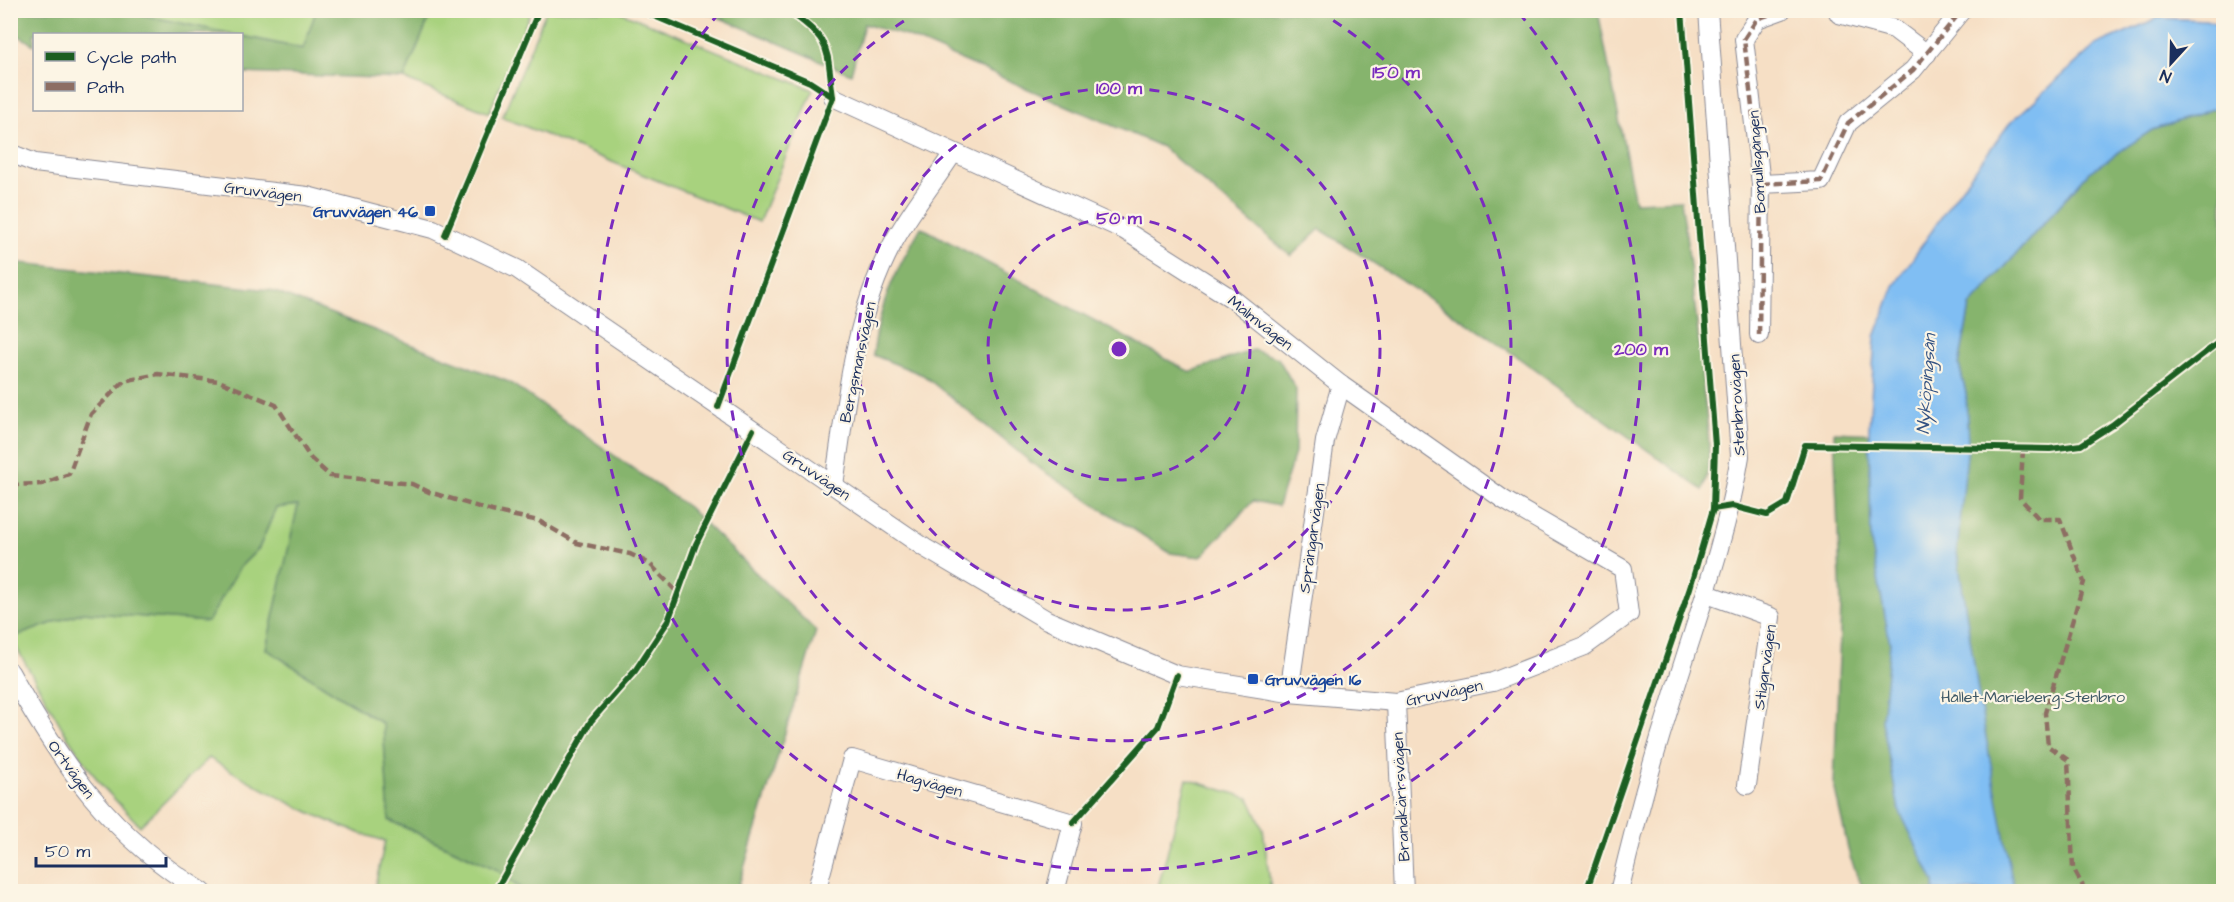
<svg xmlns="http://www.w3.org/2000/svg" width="2234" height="902" viewBox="0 0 2234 902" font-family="'Architects Daughter',sans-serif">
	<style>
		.green { fill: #a8d27e; stroke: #62806e; stroke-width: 1.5 }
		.forest { fill: #86b46d; stroke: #507266; stroke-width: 1.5 }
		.water { fill: #80bef3; stroke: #4e76a8; stroke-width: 1.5 }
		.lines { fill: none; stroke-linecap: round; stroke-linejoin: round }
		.minor-casing { stroke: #888792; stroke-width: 20 }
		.minor { stroke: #fff; stroke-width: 18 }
		.quiet { stroke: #8d6e63; stroke-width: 4.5; stroke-dasharray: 9 4.5; stroke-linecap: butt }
		.cycleway-casing { stroke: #fcf5e5; stroke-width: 10 }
		.cycleway { stroke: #1b5e20; stroke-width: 6 }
		.ring { fill: none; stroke: #7b2cbf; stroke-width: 3; stroke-dasharray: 10 8 }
		.transit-dot { fill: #1a4fb4; stroke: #fcf5e5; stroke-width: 2 }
		.labels { text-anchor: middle; stroke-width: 4.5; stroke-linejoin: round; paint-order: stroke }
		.street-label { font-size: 16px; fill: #1b2f5e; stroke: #fcf5e5 }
		.transit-label { font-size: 16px; font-weight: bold; fill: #164399; stroke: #fcf5e5; text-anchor: end }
		.park-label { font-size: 16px; fill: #3e5866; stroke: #fcf5e5 }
		.water-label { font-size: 18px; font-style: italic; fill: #345383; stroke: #fcf5e5 }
		.centre { fill: #7b2cbf; stroke: #fcf5e5; stroke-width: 3 }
		.ring-label { font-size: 18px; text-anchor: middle; font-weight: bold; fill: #7b2cbf; stroke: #fcf5e5; stroke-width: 4.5; stroke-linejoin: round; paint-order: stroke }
	</style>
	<rect width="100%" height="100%" fill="#fcf5e5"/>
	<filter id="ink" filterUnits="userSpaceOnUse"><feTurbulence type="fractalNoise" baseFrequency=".0167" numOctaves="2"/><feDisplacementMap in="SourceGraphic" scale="12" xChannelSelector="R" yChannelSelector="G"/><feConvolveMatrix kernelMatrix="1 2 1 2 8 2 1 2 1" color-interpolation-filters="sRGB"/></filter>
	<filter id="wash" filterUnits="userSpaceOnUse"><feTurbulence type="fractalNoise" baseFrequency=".008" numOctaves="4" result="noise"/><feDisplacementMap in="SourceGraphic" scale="24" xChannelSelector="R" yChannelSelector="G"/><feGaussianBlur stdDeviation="1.35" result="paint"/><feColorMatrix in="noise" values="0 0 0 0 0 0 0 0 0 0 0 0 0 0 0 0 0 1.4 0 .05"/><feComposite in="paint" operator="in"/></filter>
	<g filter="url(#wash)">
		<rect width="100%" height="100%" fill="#f6dfc5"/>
		<g class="green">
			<polygon points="124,11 316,11 304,49"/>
			<polygon points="432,11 531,11 489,113 404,79"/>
			<polygon points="546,11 618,11 813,90 759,222 502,117"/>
			<path d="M299 505 266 649 383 724 390 821 496 869 520 889 519 892 374 891 385 841C321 823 266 791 209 758L140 826 101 785 65 733 11 638 83 612 208 622 239 568 259 548 276 508Z"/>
			<polygon points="1187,779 1249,798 1263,829 1271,891 1157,891"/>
		</g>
		<g class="forest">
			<polygon points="124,11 232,34 34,34 34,45 11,31 11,11"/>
			<polygon points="316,11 316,10 432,11 404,79 242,73 242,36 303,49"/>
			<path d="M704 11H1598L1635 202 1681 200C1691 265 1698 329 1704 395 1707 424 1714 462 1703 490L1488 336 1320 229 1291 256 1162 147 906 36 864 24 851 74Z"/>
			<polygon points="2216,108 2223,108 2223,891 1864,891 1850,857 1834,785 1841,605 1834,432 1962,438 1966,393 1959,365 1970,306 2089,172 2152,130"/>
			<path d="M921 227 1190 372 1253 350 1278 358 1296 389 1295 453 1278 506 1253 501 1201 557 1170 553 1037 467 923 375 873 355C880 301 894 274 921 227Z"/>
			<polygon points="11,262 270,290 509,382 688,507 816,631 737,891 524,891 496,869 389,820 383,724 266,649 298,505 276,508 259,548 239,568 208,622 83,612 11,638"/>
		</g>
		<polygon class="water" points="2158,18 2206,20 2223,26 2223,108 2216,108 2152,130 2089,172 1970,306 1959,365 1966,393 1968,444 1957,552 1980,704 2014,891 1934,891 1934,882 1899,810 1882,721 1890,643 1871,541 1869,429 1875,337 1894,286 1957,194 2009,124 2096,45"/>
	</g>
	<g filter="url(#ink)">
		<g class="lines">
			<defs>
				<g id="minor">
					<polyline points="1837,10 1839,14 1894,29 1927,54"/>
					<polyline points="10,153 35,163 307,196 433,229 517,269 925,548 1047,620 1177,675 1289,693 1396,702 1493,682 1585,646 1629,614 1623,569 1504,500 1341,385 1234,300 1124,230 833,97"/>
					<polyline points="1761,184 1821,181 1848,123 1913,70 1962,10"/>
					<polyline points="1759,335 1761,184 1744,39 1757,19 1782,10"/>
					<path d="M834 485C846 405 853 318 892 245 909 213 933 184 953 153"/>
					<polyline points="1707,594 1771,617 1747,785"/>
					<path d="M10 672C60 763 112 838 203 892"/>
					<polyline points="1289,693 1325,441 1341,385"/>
					<polyline points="1396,702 1404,892"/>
					<polyline points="816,892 852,759 1073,823 1055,892"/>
					<path d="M1619 892C1634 828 1651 765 1671 702 1696 620 1726 541 1740 456L1708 10"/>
				</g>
			</defs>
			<use href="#minor" class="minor-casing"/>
			<use href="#minor" class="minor"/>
			<g class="quiet">
				<polyline points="1761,184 1821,181 1848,123 1913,70 1962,10"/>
				<polyline points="1759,335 1761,184 1744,39 1757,19 1782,10"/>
				<polyline points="2023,449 2020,498 2039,519 2060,519 2084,582 2045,713 2048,746 2068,760 2073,868 2086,892"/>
				<polyline points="10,485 42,484 69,474 91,414 124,381 158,374 219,381 276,405 311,459 330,476 412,484 429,492 492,511 539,521 577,543 630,554 650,564 678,593"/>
			</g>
			<defs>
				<g id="cycleway">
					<polyline points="640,10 810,82 833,97"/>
					<polyline points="1682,10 1715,445 1713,509"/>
					<polyline points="445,235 539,10"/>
					<path d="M718 407 833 97C826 47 833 41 787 10"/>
					<polyline points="1073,823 1158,727 1177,675"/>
					<polyline points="495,892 591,721 635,671 668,621 696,544 753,430"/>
					<polyline points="1586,892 1690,588 1713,509 1732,506 1767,515 1787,503 1805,445 2050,449 2081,445 2112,425 2224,338"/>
				</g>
			</defs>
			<use href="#cycleway" class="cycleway-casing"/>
			<use href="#cycleway" class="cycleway"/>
		</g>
	</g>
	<g class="ring">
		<circle cx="1119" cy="349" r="131"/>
		<circle cx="1119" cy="349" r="261"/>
		<path d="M1318 11A392 392 0 1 1 920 11"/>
		<path d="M1519 13A522 522 0 1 1 719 13"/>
	</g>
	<g class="transit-dot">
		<rect x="424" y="205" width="12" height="12" rx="3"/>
		<rect x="1247" y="673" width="12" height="12" rx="3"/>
	</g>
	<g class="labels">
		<g class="street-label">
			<text transform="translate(1756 162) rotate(-94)" y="6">Bomullsgången</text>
			<text transform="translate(263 191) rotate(7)" y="6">Gruvvägen</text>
			<text transform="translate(1261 322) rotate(38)" y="6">Malmvägen</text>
			<text transform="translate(857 362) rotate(-78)" y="6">Bergsmansvägen</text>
			<text transform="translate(1736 405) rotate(-93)" y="6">Stenbrovägen</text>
			<text transform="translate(817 474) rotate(34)" y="6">Gruvvägen</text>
			<text transform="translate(1311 538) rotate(-82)" y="6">Sprängarvägen</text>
			<text transform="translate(1764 667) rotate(-82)" y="6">Stigarvägen</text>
			<text transform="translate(1444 692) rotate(-12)" y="6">Gruvvägen</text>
			<text transform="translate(72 769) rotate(54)" y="6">Ortvägen</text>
			<text transform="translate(930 782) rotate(16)" y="6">Hagvägen</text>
			<text transform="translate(1400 797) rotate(-93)" y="6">Brandkärrsvägen</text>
		</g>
		<g class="transit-label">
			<text x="418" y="217">Gruvvägen 46</text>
			<text x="1265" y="685" text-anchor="start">Gruvvägen 16</text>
		</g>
		<g class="park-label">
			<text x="2033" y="702">Hållet-Marieberg-Stenbro</text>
		</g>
		<g class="water-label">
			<text transform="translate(1926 384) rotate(-86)" y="6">Nyköpingsån</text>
		</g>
	</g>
	<circle cx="1119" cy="349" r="9" class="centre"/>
	<g class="ring-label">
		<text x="1396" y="78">150 m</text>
		<text x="1119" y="94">100 m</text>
		<text x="1119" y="224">50 m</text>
		<text x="1641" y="355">200 m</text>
	</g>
	<rect width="2234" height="902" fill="none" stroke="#fcf5e5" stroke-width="36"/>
	<rect x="33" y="33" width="210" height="78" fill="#fcf5e5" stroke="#a2a6af" stroke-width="1.5"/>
	<rect x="45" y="52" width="30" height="9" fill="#1b5e20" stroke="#a2a6af" stroke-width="1.5"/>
	<text x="87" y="63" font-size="18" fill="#1b2f5e">Cycle path</text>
	<rect x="45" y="82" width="30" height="9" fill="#8d6e63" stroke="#a2a6af" stroke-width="1.5"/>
	<text x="87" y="93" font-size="18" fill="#1b2f5e">Path</text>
	<g transform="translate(2171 63) rotate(202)" stroke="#fcf5e5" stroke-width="4.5" paint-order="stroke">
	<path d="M0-4.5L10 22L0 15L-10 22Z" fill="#1b2f5e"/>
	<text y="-9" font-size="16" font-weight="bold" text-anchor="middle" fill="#1b2f5e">N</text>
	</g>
	<path d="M36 857v9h130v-9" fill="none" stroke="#1b2f5e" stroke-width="3"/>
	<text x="45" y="857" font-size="18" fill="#1b2f5e" stroke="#fcf5e5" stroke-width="4.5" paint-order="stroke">50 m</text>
</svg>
